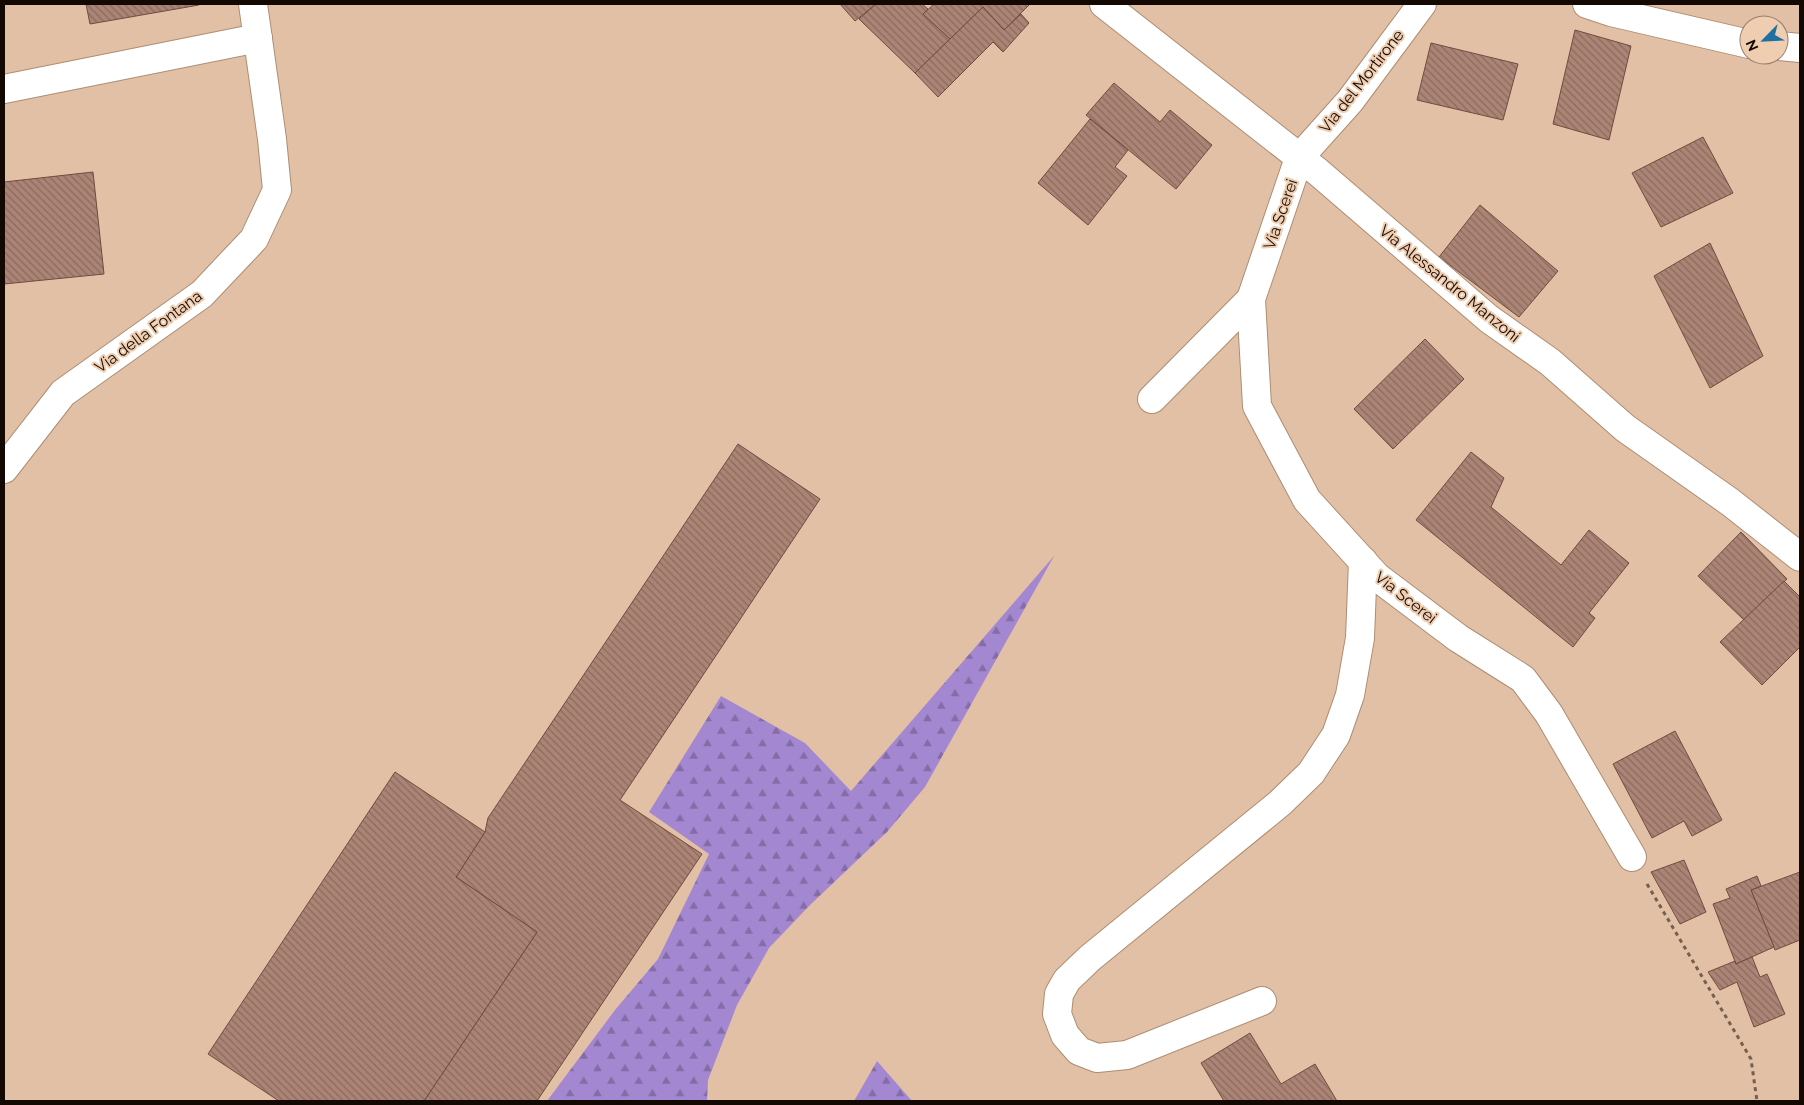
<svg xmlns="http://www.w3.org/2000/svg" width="1804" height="1105" viewBox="0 0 1804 1105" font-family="Raleway,sans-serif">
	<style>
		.forest { fill: url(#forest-firs) }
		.building { fill: url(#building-back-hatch); stroke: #704c3f }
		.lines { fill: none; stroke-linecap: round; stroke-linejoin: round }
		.minor-casing { stroke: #ad8d73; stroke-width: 30 }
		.path { stroke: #755f4f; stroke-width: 3; stroke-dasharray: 4 4; stroke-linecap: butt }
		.minor { stroke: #fff; stroke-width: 28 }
		.labels { text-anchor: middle; stroke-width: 4; stroke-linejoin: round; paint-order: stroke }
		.street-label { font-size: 16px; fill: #140902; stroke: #efcdb1 }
	</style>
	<defs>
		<pattern id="forest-firs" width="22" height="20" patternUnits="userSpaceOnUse" patternTransform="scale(1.25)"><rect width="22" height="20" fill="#a487d1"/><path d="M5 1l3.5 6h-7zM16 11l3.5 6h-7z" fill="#846da7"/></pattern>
		<pattern id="building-back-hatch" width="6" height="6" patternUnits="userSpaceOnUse" patternTransform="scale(1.25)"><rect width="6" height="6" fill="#ab8475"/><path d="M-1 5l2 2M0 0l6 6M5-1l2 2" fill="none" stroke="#8a6a5e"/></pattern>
	</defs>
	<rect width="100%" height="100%" fill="#e2c0a5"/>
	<g class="forest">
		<polygon points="1054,556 925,787 887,832 809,906 769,948 737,1005 708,1080 707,1101 547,1101 615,1010 658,959 709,854 649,812 721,696 805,743 851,791"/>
		<polygon points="877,1061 912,1101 854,1101"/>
	</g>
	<g class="building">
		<polygon points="86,4 199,4 199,5 90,24"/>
		<polygon points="840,4 876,4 855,21"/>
		<polygon points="876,4 922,4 928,9 923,14 950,39 915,73 859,19"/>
		<polygon points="934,4 1030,4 1004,30 983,7 950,39 923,14"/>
		<polygon points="983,7 1004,30 1021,14 1029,23 1003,52 993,42 938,97 915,73"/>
		<polygon points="1575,30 1631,46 1609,140 1553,124"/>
		<polygon points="1431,43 1518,64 1503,120 1417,100"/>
		<polygon points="1114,83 1160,122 1170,110 1212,145 1176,189 1086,115"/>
		<polygon points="1090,119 1128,150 1115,167 1127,176 1088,225 1038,183"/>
		<polygon points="1703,137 1733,193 1661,227 1632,173"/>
		<polygon points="93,172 104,274 4,284 4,182"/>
		<polygon points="1480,205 1558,271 1519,317 1439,257"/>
		<polygon points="1710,243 1763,356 1710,388 1654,276"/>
		<polygon points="1425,339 1464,379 1393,449 1354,409"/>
		<polygon points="738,444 820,499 620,800 702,854 537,1101 424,1101 537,932 456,877 485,832 488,818"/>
		<polygon points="1471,452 1504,478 1491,507 1561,565 1589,530 1629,563 1589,613 1595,618 1573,647 1416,520"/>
		<polygon points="1741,532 1787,579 1744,620 1698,576"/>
		<polygon points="1784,581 1800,597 1800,647 1762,685 1720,642"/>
		<polygon points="1675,731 1722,820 1692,836 1684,821 1652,838 1613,764"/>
		<polygon points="395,772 485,832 456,877 537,932 424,1101 279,1101 208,1054"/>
		<polygon points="1684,860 1706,912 1680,924 1651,872"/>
		<polygon points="1800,872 1800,940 1775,950 1751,890"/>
		<polygon points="1757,876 1761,886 1751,890 1774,947 1736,964 1713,904 1730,898 1726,889"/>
		<polygon points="1752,957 1760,977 1767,974 1785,1014 1754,1027 1737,982 1720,990 1708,972 1735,961 1736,964"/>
		<polygon points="1250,1033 1281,1084 1315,1064 1337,1101 1224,1101 1201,1063"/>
	</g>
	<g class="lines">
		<defs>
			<g id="minor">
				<polyline points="1104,4 1318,172 1489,319 1550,362 1625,428 1730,502 1800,557"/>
				<polyline points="1422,4 1350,101 1299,158 1251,299 1257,406 1307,500 1377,577 1458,638 1523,679 1549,714 1632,857"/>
				<polyline points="1587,4 1611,12 1749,44"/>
				<polyline points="1779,46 1800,48"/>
				<polyline points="4,89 258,38"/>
				<polyline points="1152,399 1251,299"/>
				<polyline points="4,469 63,393 202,294 254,239 277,190 272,139 253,4"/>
				<polyline points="1262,1001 1127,1055 1097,1058 1079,1051 1065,1035 1057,1014 1059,994 1067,980 1090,958 1280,803 1311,773 1336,735 1350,695 1360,638 1363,561"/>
			</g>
		</defs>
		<use href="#minor" class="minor-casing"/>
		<polyline class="path" points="1647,884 1751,1059 1757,1101"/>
		<use href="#minor" class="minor"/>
	</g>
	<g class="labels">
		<g class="street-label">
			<text transform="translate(1361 81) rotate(-52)" y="6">Via del Mortirone</text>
			<text transform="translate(1280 214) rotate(-71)" y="6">Via Scerei</text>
			<text transform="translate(1450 283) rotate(39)" y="6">Via Alessandro Manzoni</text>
			<text transform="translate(148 331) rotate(-36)" y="6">Via della Fontana</text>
			<text transform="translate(1406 597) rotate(38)" y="6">Via Scerei</text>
		</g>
	</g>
	<rect width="1804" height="1105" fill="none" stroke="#140902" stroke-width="10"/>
	<g transform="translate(1764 40) rotate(246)"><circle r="24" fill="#efcdb1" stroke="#977f6b"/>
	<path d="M0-4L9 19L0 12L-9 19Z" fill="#1f6fa1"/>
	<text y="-8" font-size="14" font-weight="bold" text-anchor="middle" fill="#140902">N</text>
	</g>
</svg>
